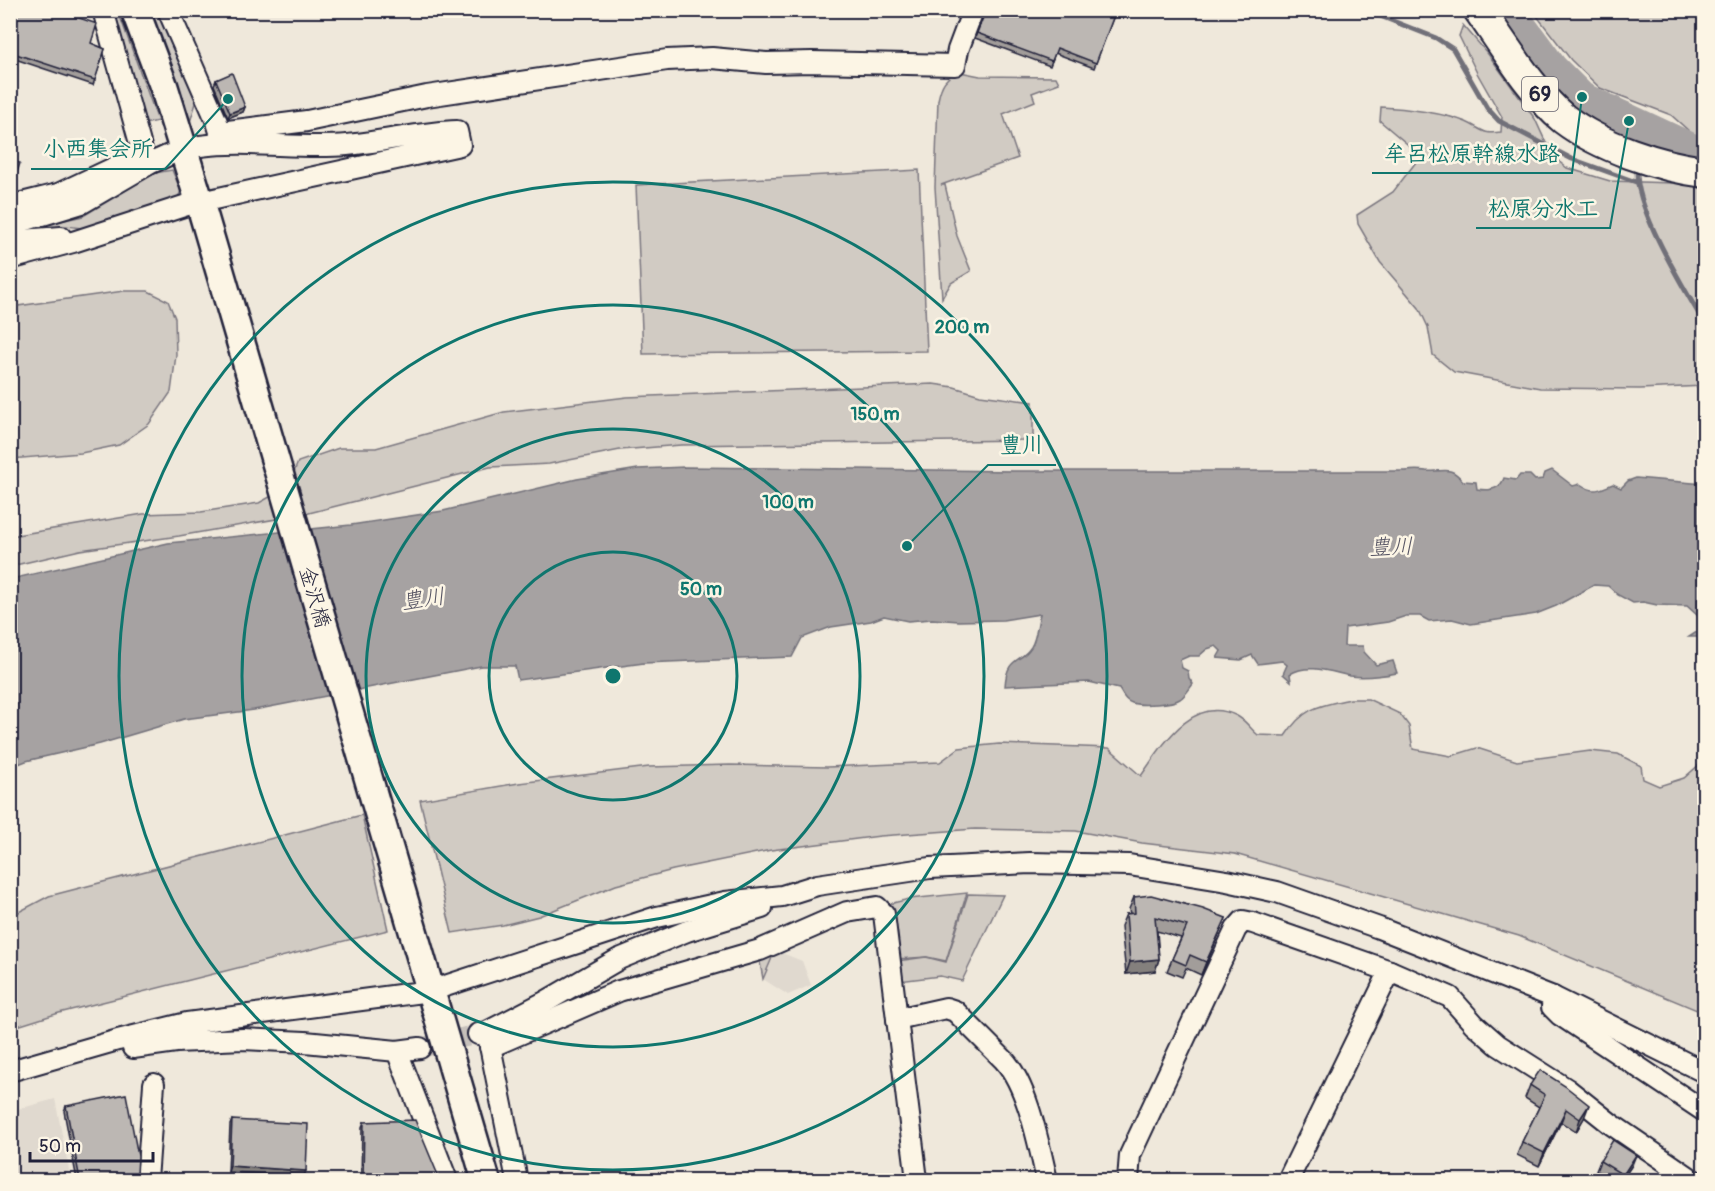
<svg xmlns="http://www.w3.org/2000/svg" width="1715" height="1191" viewBox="0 0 1715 1191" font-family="Pangolin,'Klee One',sans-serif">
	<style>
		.built { fill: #e0d9cf }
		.green { fill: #d1cbc3; stroke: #7a767f; stroke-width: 1.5 }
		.water { fill: #a6a2a2; stroke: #716f79; stroke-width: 1.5 }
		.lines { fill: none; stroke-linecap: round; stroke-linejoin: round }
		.stream { stroke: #716f79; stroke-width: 5 }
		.river { stroke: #a6a2a2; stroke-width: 30 }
		.street-tunnel { stroke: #c6c0bb; stroke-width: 20; stroke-dasharray: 20 10; stroke-linecap: butt }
		.street-casing { stroke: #22223b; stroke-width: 24 }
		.secondary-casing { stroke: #22223b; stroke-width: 32 }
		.primary-casing { stroke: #22223b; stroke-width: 34 }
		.street { stroke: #fcf5e5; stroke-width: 20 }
		.secondary { stroke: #fcf5e5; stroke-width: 27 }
		.primary { stroke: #fcf5e5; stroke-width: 30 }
		.wall { fill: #a29d9a; stroke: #22223b; stroke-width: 1.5 }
		.shaded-wall { fill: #84807d; stroke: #22223b; stroke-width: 1.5 }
		.building { fill: #bcb7b3; stroke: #22223b; stroke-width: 1.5 }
		.ring { fill: none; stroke: #0f766e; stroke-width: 3 }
		.labels { text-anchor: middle; stroke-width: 5; stroke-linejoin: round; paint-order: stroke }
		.shield { fill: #fcf5e5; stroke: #63616e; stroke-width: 1.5 }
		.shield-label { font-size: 20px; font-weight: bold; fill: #22223b }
		.street-label { font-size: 21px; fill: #22223b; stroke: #fcf5e5 }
		.water-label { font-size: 22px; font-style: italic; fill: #575564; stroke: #fcf5e5 }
		.centre { fill: #0f766e; stroke: #fcf5e5; stroke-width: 3 }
		.ring-label { font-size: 18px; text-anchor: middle; font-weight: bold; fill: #0f766e; stroke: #fcf5e5; stroke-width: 5; stroke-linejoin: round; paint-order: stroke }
		.leader { fill: none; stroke: #0f766e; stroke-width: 2 }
		.callout-dot { fill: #0f766e; stroke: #fcf5e5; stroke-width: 2 }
		.callout-label { font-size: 22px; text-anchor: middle; font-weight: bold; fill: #0f766e; stroke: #fcf5e5; stroke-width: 5; stroke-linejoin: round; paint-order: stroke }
	</style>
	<rect width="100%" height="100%" fill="#efe8db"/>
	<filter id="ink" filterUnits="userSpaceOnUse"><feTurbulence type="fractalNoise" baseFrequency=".0167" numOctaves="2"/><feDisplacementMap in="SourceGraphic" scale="12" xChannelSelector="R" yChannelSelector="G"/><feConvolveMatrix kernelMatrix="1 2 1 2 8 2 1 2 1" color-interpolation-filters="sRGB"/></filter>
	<g filter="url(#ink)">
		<g class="built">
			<polygon points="1569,94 1594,108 1600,94 1673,124 1687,138 1680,147 1637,143 1586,118"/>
			<polygon points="777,951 802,961 811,985 788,995 763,979"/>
			<polygon points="55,1099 71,1180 11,1180 11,1111"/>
		</g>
		<g class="green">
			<polygon points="109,11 118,11 158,121 144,124"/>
			<polygon points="145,11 160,11 197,100 189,125"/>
			<polygon points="1533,11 1704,11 1704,141 1699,140 1671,115 1600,88 1571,60"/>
			<path d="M1463 25 1488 54 1535 119 1552 156 1567 168 1610 181 1704 184V386L1640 389 1540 388 1454 372 1433 355 1428 327 1419 308 1380 262 1358 224 1357 215 1393 192 1416 162 1413 149 1380 121 1381 107C1405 108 1444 113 1466 122 1482 129 1482 135 1501 132L1502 117 1477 73 1459 36Z"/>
			<path d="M960 72 980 76 1056 77 1059 83 1032 93 1035 101 1003 114 1018 158 941 185H945L957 236 971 271 951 283 942 298 935 187 938 100C941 85 945 76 960 72Z"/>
			<polygon points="172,170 181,191 177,199 89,229 66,226 11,237 10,232 83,216 155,173"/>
			<polygon points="919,170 927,351 643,354 636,185"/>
			<polygon points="124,291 148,291 168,301 175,318 176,355 171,392 149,424 119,445 81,453 11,459 11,307"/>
			<polygon points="933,384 954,387 980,395 1033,402 1033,436 1024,440 681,445 620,450 549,464 490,467 305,514 179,536 80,550 11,566 11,536 143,514 201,512 259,503 288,487 298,462 339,448 376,448 504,412 627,397"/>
			<path d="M1350 699H1368L1400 714 1409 726 1413 749 1451 756 1477 748 1517 761 1590 751 1618 754 1641 766 1643 779 1659 786 1684 778 1700 764 1704 763V1013L1519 936 1235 854 1142 843 1076 831 975 829 880 836 771 850 673 870 616 885 539 916 503 925 452 933 420 800 519 783 649 767 730 765 827 767 940 762 959 748 999 744 1109 748 1141 776C1162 746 1193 693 1237 716 1245 720 1251 729 1258 735L1285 736C1304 707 1318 706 1350 699Z"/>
			<polygon points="362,815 388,930 59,1013 11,1028 11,916 49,896"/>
			<polygon points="967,893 946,961 927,957 896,959 889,904 909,899"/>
			<polygon points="968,894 1003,895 962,981 940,976 899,981 897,961 926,957 946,962"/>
			<polygon points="775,951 763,979 759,957"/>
		</g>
		<path class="water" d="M685 467 1013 471H1406C1413 470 1419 470 1426 471 1444 473 1449 464 1463 481L1476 482 1477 489C1488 491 1500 490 1504 478L1516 480 1520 475H1530L1535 480 1543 479 1545 473 1552 470 1573 486 1580 484C1595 494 1598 490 1613 484L1621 488 1628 481 1636 478 1704 484V637H1689L1700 630V623L1698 616 1687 606 1657 605 1643 602 1633 603 1618 595 1608 586 1594 585 1556 606 1536 614 1471 624 1452 619 1429 621 1420 616H1406L1388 622 1345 628 1344 646H1363L1364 652 1376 665 1393 661 1397 673C1381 676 1366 678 1350 676 1331 672 1308 663 1290 674L1291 681 1283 674 1287 665 1282 661 1258 664 1252 655 1241 660 1217 658 1221 651 1216 646 1207 649 1199 656H1189L1180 660 1182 668 1188 671 1189 678 1193 684C1189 689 1186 695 1180 699 1172 704 1142 706 1132 703 1125 701 1123 695 1119 689L1089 682 1005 686C1007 656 1020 664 1031 647 1037 637 1037 624 1040 614L1003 620 959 621 932 619 908 621 884 616 871 621 831 627 802 638 792 657 644 663 518 680 515 666H481L254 710 184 719 100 744 26 761 11 767V579L168 543 351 525 443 511 577 479 638 469Z"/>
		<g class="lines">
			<g class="stream">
				<polyline points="1365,10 1436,38 1453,49 1487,108 1499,121 1572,159 1636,182"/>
				<polyline points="1643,147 1649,129"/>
				<path d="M1638 164C1629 201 1685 289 1704 323"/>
			</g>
			<polyline class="river" points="1510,10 1552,67 1582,97 1696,150 1704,152"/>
			<polyline class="street-tunnel" points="420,1048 478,1034"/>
			<defs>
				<g id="street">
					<polyline points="103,10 143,154 149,164"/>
					<polyline points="168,10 217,122 220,132 219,144"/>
					<polyline points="220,132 307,121 427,96 667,60 712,58 766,63 812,62 955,65 958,50 973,10"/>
					<polyline points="10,206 58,194 143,154"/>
					<polyline points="10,225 82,203 149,164 169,155"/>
					<polyline points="10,241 61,237"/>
					<path d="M10 259 73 242 187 205 460 145 457 131C419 132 384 142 347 145 298 149 249 140 200 146"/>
					<polyline points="1553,997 1552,1007 1560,1015 1704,1111"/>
					<path d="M897 1019 946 1008 955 1011 1004 1060C1028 1086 1039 1146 1047 1180"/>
					<polyline points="478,1034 487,1032 545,1002 619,959 687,931 762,908"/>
					<polyline points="488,1036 517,1180"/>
					<polyline points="490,1047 619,991 760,950 847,912 877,907 884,914 917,1180"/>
					<polyline points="133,1048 176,1042 243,1039 305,1042 397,1051 420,1048"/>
					<polyline points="397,1051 447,1180"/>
					<polyline points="10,1071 118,1040 187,1023 430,991 657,917 725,902 782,896 817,885 930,868 1030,863 1129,865 1227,881 1277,892 1379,928 1553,997 1704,1072"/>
					<polyline points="147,1180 154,1084"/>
					<polyline points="1128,1180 1130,1155 1236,929 1243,921 1253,923 1390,971 1450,997 1474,1024 1498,1045 1567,1089 1611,1124 1693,1180"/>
					<polyline points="1288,1180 1390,971"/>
				</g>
				<polyline id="secondary" points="135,10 164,87 200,203 486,1180"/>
				<path id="primary" d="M1479 10C1502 42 1534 95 1564 119 1601 147 1659 166 1704 172"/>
			</defs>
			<use href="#street" class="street-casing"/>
			<use href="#secondary" class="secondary-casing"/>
			<use href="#primary" class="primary-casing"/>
			<use href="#street" class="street"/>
			<use href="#secondary" class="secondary"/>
			<use href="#primary" class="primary"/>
		</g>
		<g class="wall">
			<polygon points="10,10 105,49 93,85 15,59 12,69 10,68"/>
			<polygon points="796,10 820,10 817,18"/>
			<polygon points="984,10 1116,10 1094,68 1055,53 1050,66 975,38 984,14"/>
			<polygon points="216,80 245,107 243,112 228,118 214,85"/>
			<polygon points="1134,897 1226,918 1201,975 1186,968 1182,977 1167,971 1181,938 1157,931 1159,959 1155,971 1126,974 1121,926 1126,914 1130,914 1129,909"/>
			<polygon points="1530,1085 1584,1118 1576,1132 1561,1122 1539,1166 1517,1155 1522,1142 1539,1107 1525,1098"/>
			<polygon points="66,1106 137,1175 140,1180 77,1180 64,1111"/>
			<polygon points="232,1120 304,1176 228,1172 230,1125"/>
			<polygon points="364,1122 440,1180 361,1180 362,1127"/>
			<polygon points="1600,1161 1632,1165 1622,1180 1612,1180 1596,1171"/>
		</g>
		<g class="shaded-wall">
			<polygon points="245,107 243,112 228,118 230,113"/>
			<polygon points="1226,918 1221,930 1201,975 1206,962"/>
			<polygon points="1159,959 1155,971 1126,974 1130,962"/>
			<polygon points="1589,1105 1584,1118 1576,1132 1580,1119"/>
			<polygon points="1566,1109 1561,1122 1539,1166 1544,1153"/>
			<polygon points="1636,1155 1632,1165 1622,1180 1621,1180 1623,1175"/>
			<polygon points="230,1166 306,1171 304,1176 228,1172"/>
		</g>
		<g class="building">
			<polygon points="10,10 56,10 97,24 91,43 105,49 95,80 16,54 13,63 10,63"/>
			<polygon points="812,10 820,10 819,13"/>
			<polygon points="986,10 1116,10 1096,63 1057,48 1052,61 977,33"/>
			<polygon points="232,73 245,107 230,113 216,80"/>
			<polygon points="10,161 20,163 12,188 10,189"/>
			<polygon points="1151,895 1203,909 1226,918 1206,962 1190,955 1186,965 1172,959 1187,926 1155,917 1159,959 1130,962 1126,914 1135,913 1134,897"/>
			<polygon points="1540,1070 1565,1086 1589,1105 1580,1119 1566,1109 1544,1153 1522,1142 1545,1095 1530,1085"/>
			<polygon points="126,1094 138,1156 137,1175 140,1180 80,1180 66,1106"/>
			<polygon points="232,1120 308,1124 306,1171 230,1166"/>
			<polygon points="415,1120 440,1180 363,1180 364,1122"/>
			<polygon points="1613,1140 1636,1155 1623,1175 1600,1161"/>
		</g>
	</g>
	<g class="ring">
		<circle cx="613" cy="676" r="124"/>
		<circle cx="613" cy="676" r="247"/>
		<circle cx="613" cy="676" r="371"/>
		<circle cx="613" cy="676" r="494"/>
	</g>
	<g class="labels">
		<rect class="shield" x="1522" y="77" width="36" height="34" rx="4.5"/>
		<g class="shield-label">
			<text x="1540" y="101">69</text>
		</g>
		<g class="street-label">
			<text transform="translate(315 597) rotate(74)" y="7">金沢橋</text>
		</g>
		<g class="water-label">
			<text transform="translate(1391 546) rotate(-2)" y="8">豊川</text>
			<text transform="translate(423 598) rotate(-8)" y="8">豊川</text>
		</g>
	</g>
	<circle cx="613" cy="676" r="9" class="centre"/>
	<g class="ring-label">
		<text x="962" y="333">200 m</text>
		<text x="875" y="420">150 m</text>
		<text x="788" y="508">100 m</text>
		<text x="701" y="595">50 m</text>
	</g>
	<path class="leader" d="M228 99L165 169H31M1582 97L1572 173H1372M1629 121L1610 228H1476M907 546L988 465H1056"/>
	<g class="callout-dot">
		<circle cx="228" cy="99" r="6"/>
		<circle cx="1582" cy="97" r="6"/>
		<circle cx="1629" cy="121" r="6"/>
		<circle cx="907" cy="546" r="6"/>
	</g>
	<g class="callout-label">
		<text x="98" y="156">小西集会所</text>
		<text x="1472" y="161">牟呂松原幹線水路</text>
		<text x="1543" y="216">松原分水工</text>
		<text x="1022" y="452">豊川</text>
	</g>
	<rect width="1715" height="1191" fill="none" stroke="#fcf5e5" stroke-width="36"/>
	<rect x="18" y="18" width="1679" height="1155" fill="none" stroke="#22223b" stroke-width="2" filter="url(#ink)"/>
	<path d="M30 1152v9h123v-9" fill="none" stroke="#22223b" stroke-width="3"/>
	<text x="39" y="1152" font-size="18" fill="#22223b" stroke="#fcf5e5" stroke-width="4.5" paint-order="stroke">50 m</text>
</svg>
